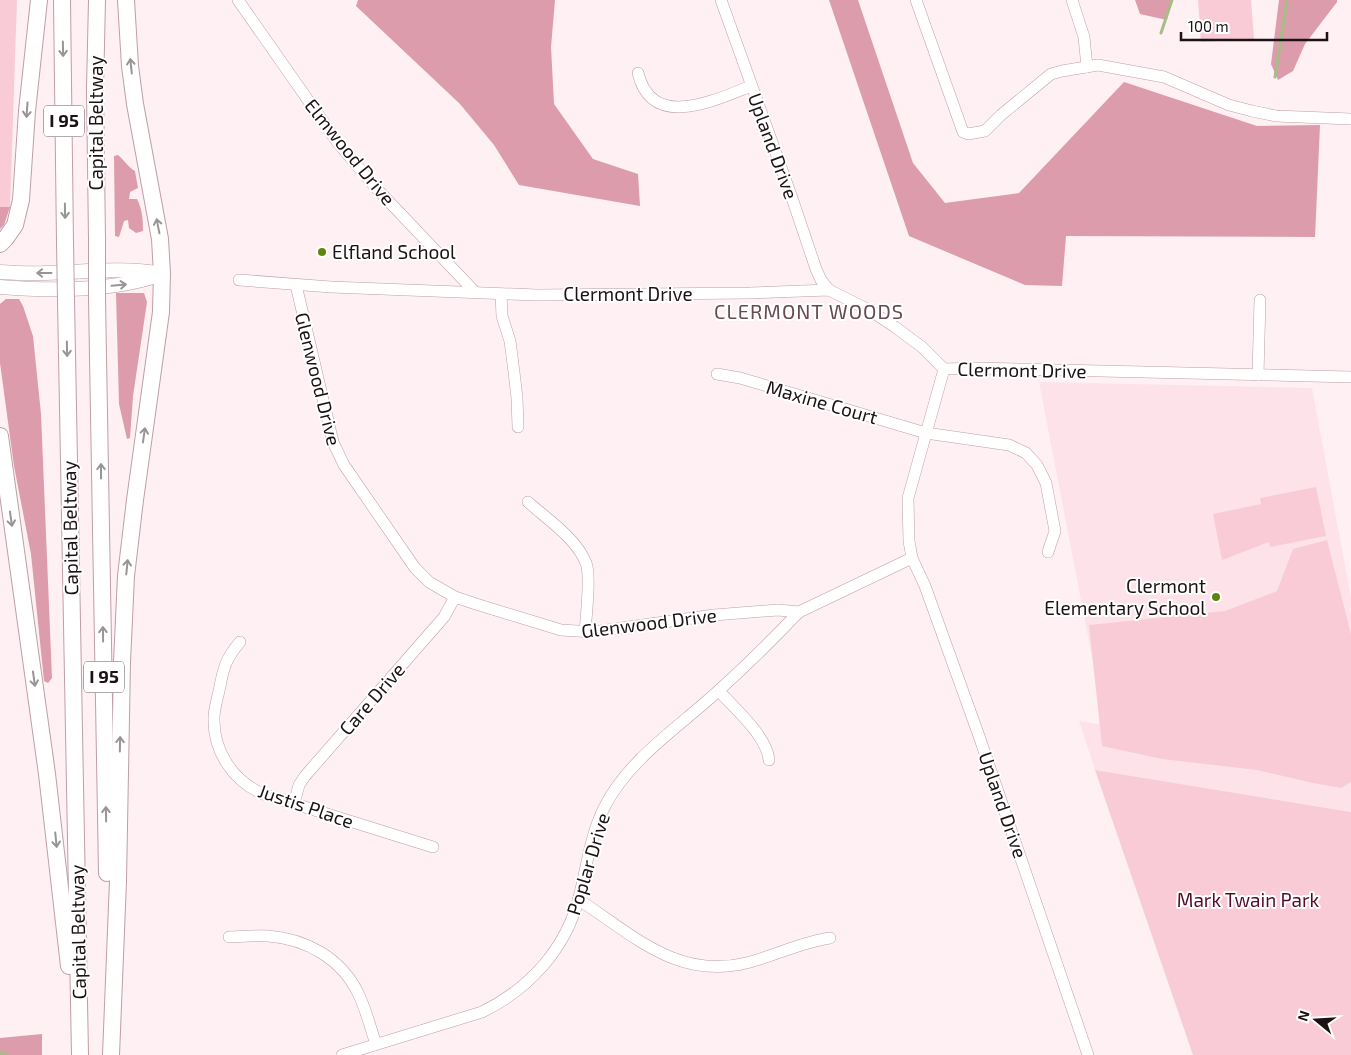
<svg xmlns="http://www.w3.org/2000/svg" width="1351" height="1055" viewBox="0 0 1351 1055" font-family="'Exo 2',sans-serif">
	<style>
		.built { fill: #fde3e9 }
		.green { fill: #f9cbd6 }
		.forest { fill: #dc9cac }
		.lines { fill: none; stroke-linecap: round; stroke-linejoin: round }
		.stream { stroke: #a5be88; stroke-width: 3 }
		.minor-casing { stroke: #be9fa6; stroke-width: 12 }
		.major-casing { stroke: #be9fa6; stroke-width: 15 }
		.highway-casing { stroke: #be9fa6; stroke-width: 18 }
		.minor { stroke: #fff; stroke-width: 11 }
		.major { stroke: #fff; stroke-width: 14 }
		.highway { stroke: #fff; stroke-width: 16 }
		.highway-bridge-casing { stroke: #be9fa6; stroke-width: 18; stroke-linecap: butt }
		.highway-bridge { stroke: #fff; stroke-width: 16 }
		.oneway { stroke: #999495 }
		.poi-dot { fill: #5d8610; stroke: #fff; stroke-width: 2 }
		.labels { text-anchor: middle; stroke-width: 4; stroke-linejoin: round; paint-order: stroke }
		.shield { fill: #fff; stroke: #60585a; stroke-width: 1 }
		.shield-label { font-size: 18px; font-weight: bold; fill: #1c1114 }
		.street-label { font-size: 19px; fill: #1c1114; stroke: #fff }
		.poi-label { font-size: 19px; fill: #1c1114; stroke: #fff; text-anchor: start }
		.park-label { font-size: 19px; fill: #570b2a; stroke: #fff }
		.neighbourhood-label { font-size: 20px; letter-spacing: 1px; fill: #654b51; stroke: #fff }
	</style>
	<rect width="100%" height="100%" fill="#fef0f3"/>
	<polygon class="built" points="1039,382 1312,388 1351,598 1351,812 1095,770 1079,721 1105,725"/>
	<g class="green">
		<polygon points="0,0 17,0 10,207 0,207"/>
		<polygon points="1198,0 1251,0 1254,39 1201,42"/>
		<polygon points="1316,487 1326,536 1270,547 1269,542 1222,560 1213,514 1261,504 1260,498"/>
		<polygon points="1327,540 1351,634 1351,782 1341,788 1313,783 1257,770 1162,759 1102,746 1089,625 1225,611 1277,591 1293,549"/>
		<polygon points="1095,770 1351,812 1351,1055 1193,1055"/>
	</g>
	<g class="forest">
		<polygon points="358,0 555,0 551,47 554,104 593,159 638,174 640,206 519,185 494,145 460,104 356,6"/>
		<polygon points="829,0 858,0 913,163 945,203 1019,193 1124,82 1257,126 1320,125 1315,237 1066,236 1062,286 1025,285 909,236"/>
		<polygon points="1135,0 1171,0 1167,20 1140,14"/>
		<polygon points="1279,0 1337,0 1337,2 1305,44 1293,71 1278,80 1271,64"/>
		<path d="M118 155C125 161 128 167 135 171L138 188 130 192 129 199H137C142 209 143 218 143 231L136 233 129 228 128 220 124 221 119 237 115 236 114 156Z"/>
		<polygon points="0,207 10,207 4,225 0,229"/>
		<polygon points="116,293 144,293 147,302 133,396 130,438 127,439 119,404"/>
		<polygon points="6,299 19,299 23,306 33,336 41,414 52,678 48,683 44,681 31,554 14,466 0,363 0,304"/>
		<polygon points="42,1034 42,1055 0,1055 0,1038"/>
	</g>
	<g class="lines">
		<g class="stream">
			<polyline points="1161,33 1172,0"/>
			<polyline points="1275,77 1287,0"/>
			<polyline points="0,1052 7,1055"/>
		</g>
		<defs>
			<g id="minor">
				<polyline points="238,0 338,143 376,188 475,292"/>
				<polyline points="721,0 791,195 816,269 821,280 829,290"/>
				<polyline points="916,0 963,132 968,134 985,131 1001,115 1051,74 1062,71 1098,65 1164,77 1229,105 1252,111 1276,116 1351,119"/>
				<polyline points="1072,0 1084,37 1087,67"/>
				<path d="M638 73C652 131 715 100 751 86"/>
				<polyline points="239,280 331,287 537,295 750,293 829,290 871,311 895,327 922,347 944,369 976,368 1351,377"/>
				<polyline points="296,285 333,442 344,465 415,568 429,582 455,597 476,604 561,630 593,632 714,615 778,610 799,612 912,558"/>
				<polyline points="501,294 502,316 510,341 514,372 517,398 518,427"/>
				<polyline points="944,369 908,498 909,541 912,558 925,586 979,736 1088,1055"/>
				<polyline points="717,374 740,378 926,433 1009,445 1026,453 1037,465 1046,483 1055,531 1048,552"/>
				<polyline points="1258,375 1260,300"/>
				<path d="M528 502C547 519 577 539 586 563 591 575 586 618 585 632"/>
				<path d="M240 642C225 659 223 670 219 691 217 700 214 709 214 718 213 751 233 781 263 794L433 847"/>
				<path d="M719 691C734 708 767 736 769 760"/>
				<polyline points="294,804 299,785 305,776 444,617 455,597"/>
				<path d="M579 900C632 934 677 980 746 963 775 956 801 942 830 938"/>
				<path d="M229 937C242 937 255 935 268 936 306 939 341 958 358 993 366 1009 370 1027 376 1044"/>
				<path d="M342 1055 482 1012C529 989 566 949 579 897 587 867 590 835 605 806 629 759 679 727 718 691 746 666 773 639 799 612"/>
			</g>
			<g id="major">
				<path d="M0 272C15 273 31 274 46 273 85 272 124 267 162 274"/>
				<path d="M0 287C50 291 115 291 162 274"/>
			</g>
			<g id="highway">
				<polyline points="62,0 65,243"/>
				<polyline points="97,0 95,89 97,240"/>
				<polyline points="0,244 6,238 15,225 21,200 27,111 39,0"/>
				<polyline points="97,299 107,873"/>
				<polyline points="66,300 80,1055"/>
				<polyline points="0,436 47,774 69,966"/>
				<polyline points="111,1055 118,881 122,662 126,576 135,500 161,312 162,274 160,239 135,104 130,66 126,0"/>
			</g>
		</defs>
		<use href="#minor" class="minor-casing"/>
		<use href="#major" class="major-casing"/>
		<use href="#highway" class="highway-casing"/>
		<use href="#minor" class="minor"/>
		<use href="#major" class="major"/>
		<use href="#highway" class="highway"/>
		<defs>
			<g id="highway-bridge">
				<polyline points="97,240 97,299"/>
				<polyline points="65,243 66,300"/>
			</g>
		</defs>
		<use href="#highway-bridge" class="highway-bridge-casing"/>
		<use href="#highway-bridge" class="highway-bridge"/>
	</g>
	<defs><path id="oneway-shaft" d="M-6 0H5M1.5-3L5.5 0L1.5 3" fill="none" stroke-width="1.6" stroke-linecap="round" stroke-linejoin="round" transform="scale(1.25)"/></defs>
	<g class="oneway">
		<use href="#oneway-shaft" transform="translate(63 49) rotate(89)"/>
		<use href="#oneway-shaft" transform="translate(131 66) rotate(-96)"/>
		<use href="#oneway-shaft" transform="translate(27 110) rotate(94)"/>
		<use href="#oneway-shaft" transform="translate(65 211) rotate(89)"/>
		<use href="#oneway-shaft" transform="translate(158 226) rotate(-101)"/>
		<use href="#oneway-shaft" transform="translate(44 273) rotate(180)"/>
		<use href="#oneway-shaft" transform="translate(119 285) rotate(-5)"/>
		<use href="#oneway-shaft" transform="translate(67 349) rotate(89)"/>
		<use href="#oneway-shaft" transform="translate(144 435) rotate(-82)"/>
		<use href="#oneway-shaft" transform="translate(101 471) rotate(-90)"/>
		<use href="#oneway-shaft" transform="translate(11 519) rotate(82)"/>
		<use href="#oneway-shaft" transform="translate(127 567) rotate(-84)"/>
		<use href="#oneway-shaft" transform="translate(103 634) rotate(-91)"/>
		<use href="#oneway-shaft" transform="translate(34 679) rotate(82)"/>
		<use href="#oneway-shaft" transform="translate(120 744) rotate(-89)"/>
		<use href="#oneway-shaft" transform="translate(106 814) rotate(-91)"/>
		<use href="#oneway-shaft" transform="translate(56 840) rotate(84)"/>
	</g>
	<g class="poi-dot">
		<circle cx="322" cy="252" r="5"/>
		<circle cx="1216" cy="597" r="5"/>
	</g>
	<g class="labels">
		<g class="shield">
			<rect x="44" y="105.5" width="40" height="31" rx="4"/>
			<rect x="84" y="661.5" width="40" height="31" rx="4"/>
		</g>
		<g class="shield-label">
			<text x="64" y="127">I 95</text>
			<text x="104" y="683">I 95</text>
		</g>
		<g class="street-label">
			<text transform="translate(96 123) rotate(-90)" y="7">Capital Beltway</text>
			<text transform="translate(773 146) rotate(70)" y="7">Upland Drive</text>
			<text transform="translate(350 152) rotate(51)" y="7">Elmwood Drive</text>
			<text x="628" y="301">Clermont Drive</text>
			<text transform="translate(1022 370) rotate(1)" y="7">Clermont Drive</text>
			<text transform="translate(318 379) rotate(76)" y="7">Glenwood Drive</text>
			<text transform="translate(822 402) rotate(16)" y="7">Maxine Court</text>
			<text transform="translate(70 528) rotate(-91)" y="7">Capital Beltway</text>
			<text transform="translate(649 623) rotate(-7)" y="7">Glenwood Drive</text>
			<text transform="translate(372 699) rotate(-49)" y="7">Care Drive</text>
			<text transform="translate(1003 805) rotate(71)" y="7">Upland Drive</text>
			<text transform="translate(306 806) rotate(19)" y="7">Justis Place</text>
			<text transform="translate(588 864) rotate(-73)" y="7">Poplar Drive</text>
			<text transform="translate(78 932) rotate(-91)" y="7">Capital Beltway</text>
		</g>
		<g class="poi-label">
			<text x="332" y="259">Elfland School</text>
			<text x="1206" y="593" text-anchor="end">Clermont<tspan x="1206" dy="22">Elementary School</tspan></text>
		</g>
		<g class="park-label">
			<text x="1248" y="907">Mark Twain Park</text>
		</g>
		<g class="neighbourhood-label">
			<text x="809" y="319">CLERMONT WOODS</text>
		</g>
	</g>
	<g transform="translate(1316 1020) rotate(288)" stroke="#ffffff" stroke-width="4" paint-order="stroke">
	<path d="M0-4L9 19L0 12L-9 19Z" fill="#1c1114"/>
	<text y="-8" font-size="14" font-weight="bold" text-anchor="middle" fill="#1c1114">N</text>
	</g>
	<path d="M1181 32v8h146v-8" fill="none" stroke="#1c1114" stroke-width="2.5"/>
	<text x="1188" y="32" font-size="15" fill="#1c1114" stroke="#ffffff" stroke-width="4" paint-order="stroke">100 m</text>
</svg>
